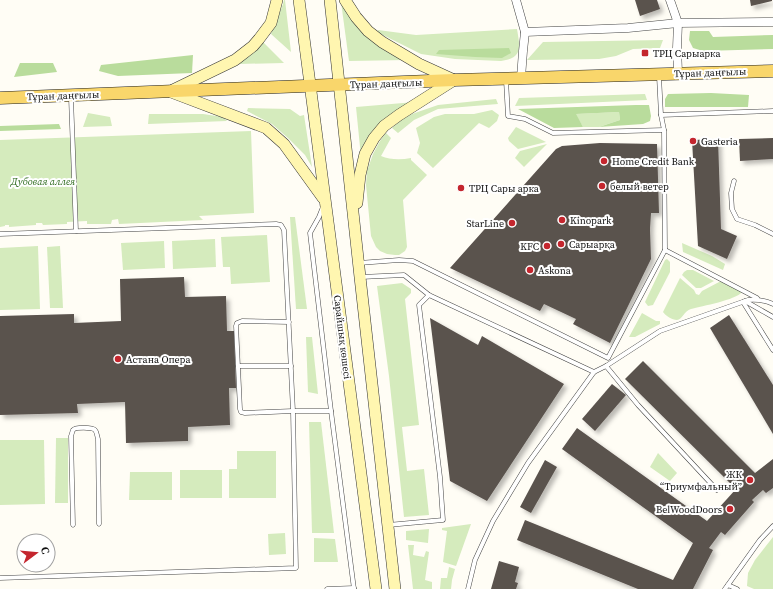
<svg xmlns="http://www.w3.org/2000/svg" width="773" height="589" viewBox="0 0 773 589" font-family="'Source Serif 4',serif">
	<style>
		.green { fill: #d5ebbd }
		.forest { fill: #b9dc9c }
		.building { fill: #5a524d; filter: url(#shadow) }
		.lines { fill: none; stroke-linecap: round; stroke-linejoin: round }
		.lane-casing { stroke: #444; stroke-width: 5 }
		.street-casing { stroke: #444; stroke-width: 9 }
		.secondary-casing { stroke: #333; stroke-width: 12 }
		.primary-casing { stroke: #222; stroke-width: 13 }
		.lane { stroke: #fff; stroke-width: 4 }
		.street { stroke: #fff; stroke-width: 8 }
		.secondary { stroke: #fff6b0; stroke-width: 11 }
		.primary { stroke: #f9d66b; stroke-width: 12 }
		.poi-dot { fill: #c4262e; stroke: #fff; stroke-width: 1.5 }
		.labels { text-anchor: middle; stroke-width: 4; stroke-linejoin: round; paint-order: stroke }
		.poi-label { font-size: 10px; fill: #111; stroke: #fff; text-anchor: start }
		.street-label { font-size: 10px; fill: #111; stroke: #fff }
		.park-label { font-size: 10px; font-style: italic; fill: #2f6b1f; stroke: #fff }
	</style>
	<defs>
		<filter id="shadow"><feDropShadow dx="3.5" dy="3.5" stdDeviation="2" flood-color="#0004"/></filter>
	</defs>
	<rect width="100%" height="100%" fill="#fffdf5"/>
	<g class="green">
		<polygon points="284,0 285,0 291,52 271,34 283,4"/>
		<polygon points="341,2 407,60 349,61"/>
		<path d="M517 29C520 47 523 58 501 61L455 59 421 54 377 32 378 30 416 35Z"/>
		<polygon points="663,40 660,48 633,49 616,56 599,59 527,60 543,42"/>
		<polygon points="263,42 284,63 239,64"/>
		<polygon points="645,94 647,100 515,106 519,98"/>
		<polygon points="496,99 498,104 438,109 414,120 398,133 392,128 401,120 412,114 438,105"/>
		<polygon points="415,102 361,157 356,107"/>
		<polygon points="248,108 290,109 300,116 304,115 312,167 305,155 288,138 272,124 247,111"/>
		<polygon points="492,110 499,115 497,121 489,128 479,123 433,168 417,153 420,143 416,128 434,117 445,114 474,114"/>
		<polygon points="619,112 620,120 599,127 583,127 575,114"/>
		<polygon points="88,113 110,117 112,126 83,127"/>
		<polygon points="149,114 203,114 223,117 227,121 148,124"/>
		<polygon points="516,127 546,142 518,149 509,141 508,138"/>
		<polygon points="251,131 254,213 199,216 203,220 119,224 118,219 112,220 111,224 87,224 87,221 67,222 67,224 43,225 42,223 36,223 36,225 9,227 9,225 5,225 5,226 0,227 0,140"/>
		<path d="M386 133 391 138 381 156C390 160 401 160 411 158V160L427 175 403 200 407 247 405 251 399 255H395L387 254 380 251 376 247 371 236 366 185 367 171 373 154 380 141Z"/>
		<polygon points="547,144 524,167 515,158 520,151"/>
		<polygon points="290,217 295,217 307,309 296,309"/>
		<polygon points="267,235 270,282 231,284 230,267 223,267 221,237"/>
		<polygon points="215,239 216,267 173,269 172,241"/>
		<polygon points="164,241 165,268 123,270 121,243"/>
		<polygon points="682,243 712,256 725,264 723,270 683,252"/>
		<polygon points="38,246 40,309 0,310 0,248"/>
		<polygon points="60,246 63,308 50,308 47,247"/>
		<polygon points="667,259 670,262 670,272 653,305 648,306 645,302 665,260"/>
		<polygon points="687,270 693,270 714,281 701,288 696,288 682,275 684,272"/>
		<path d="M680 278 694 290 696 294 699 295 702 291 721 281 742 292C736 300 702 306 691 309 684 311 682 320 677 320 672 320 666 316 663 312Z"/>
		<polygon points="402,283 411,289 411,293 405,299 419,425 402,427 407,471 424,469 429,515 404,517 389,376 377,286"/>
		<polygon points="642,313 656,321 660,321 660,324 635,337 629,337"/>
		<polygon points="306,337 312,337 318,394 308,392"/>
		<polygon points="309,422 321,422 334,533 312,533"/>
		<polygon points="56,438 68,438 68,503 55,503"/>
		<polygon points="0,440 44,440 45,504 0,505"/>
		<polygon points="237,451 276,451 276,498 229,498 229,469 237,469"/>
		<polygon points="658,453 677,473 670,481 650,467"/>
		<rect x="180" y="470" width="42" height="28"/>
		<polygon points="130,472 172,472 172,500 129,500"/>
		<polygon points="471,524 456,566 443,562 447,531 442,530 442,528"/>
		<polygon points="429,529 428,543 406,540 406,531"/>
		<polygon points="285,533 286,554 269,555 268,534"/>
		<polygon points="773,537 773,589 754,589 747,586 748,573 755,560"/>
		<polygon points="314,538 335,539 338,562 314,562"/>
		<polygon points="408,545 414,545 413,555 424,557 426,551 429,552 425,580 432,582 432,589 413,589"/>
		<polygon points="449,567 455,569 452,580 451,589 440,589 441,578 447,578"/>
	</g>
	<g class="forest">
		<polygon points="690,31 709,31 713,37 773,35 773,49 703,51 693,48 689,40"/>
		<polygon points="509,48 511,53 502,58 475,57 436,54 439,50"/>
		<polygon points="193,55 192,73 118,76 99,71 101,65"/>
		<polygon points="20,63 53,63 57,72 14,77"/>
		<polygon points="711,93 749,95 748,107 665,107 665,99 668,94"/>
		<polygon points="636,105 649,105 651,116 650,121 643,124 599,127 620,120 619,112 576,114 583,127 554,128 518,109"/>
		<polygon points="59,124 61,129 0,131 0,126"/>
	</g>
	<g class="building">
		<polygon points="635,0 657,0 660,9 640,16"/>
		<polygon points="750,0 772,0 772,1 751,6"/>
		<polygon points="773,138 773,159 740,161 739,139"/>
		<polygon points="718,139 721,229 737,236 727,259 698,246 692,140"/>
		<polygon points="600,143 657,144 659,213 651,213 650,229 651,259 610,343 573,324 576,319 544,304 540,311 450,268 556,149 562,146"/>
		<polygon points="184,277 185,297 226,296 227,331 234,331 236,388 229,388 230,425 188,427 188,441 126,443 125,402 77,404 78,413 0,415 0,316 74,314 74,323 121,321 120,279"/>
		<polygon points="729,315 773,385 773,434 710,328"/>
		<polygon points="430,318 478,345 482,336 564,384 487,501 450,481"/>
		<polygon points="643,361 755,473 773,459 773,488 766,493 763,490 752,500 754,502 725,535 721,532 709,548 713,550 693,589 638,589 517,540 525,520 673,580 693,543 562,449 577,428 707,521 736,489 625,379"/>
		<polygon points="612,384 626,395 595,431 582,419"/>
		<polygon points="545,460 557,467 531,513 520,507"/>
		<polygon points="499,561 519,567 515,582 518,583 516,589 491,589"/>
	</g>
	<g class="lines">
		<defs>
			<g id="lane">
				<polyline points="659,76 661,115 773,111"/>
				<polyline points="506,80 508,116 525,119 553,133 664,130"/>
				<polyline points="71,98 76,231"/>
				<polyline points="734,181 731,193 732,209 737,219 755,225 773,234"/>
				<polyline points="323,207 319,217 310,233 331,411 354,589"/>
				<polyline points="0,234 276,224 281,225 284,230 293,411 296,568 0,578"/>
				<polyline points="665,250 757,298"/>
				<polyline points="359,263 399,260 413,261 608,358 665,250 664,130 661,115"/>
				<polyline points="361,277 404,275 429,295 594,372"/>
				<polyline points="745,301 773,317"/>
				<polyline points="743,302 773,350"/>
				<polyline points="289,322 242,321 237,323 236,326 240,409 241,412 245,413 293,411 331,411"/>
				<polyline points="238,366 291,366"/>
				<polyline points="606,366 638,405 717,490"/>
				<path d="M73 525 71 436C72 434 72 432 73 430 75 427 92 427 95 430 97 432 97 436 98 439L99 524"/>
				<polyline points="388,525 443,520 440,477 419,305 429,295"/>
				<polyline points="728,585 737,589"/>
				<polyline points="327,589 354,588"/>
				<path d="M468 589 475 560 493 521 528 463 594 372 606 366 660 331 748 300C758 299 764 300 773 304"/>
				<polyline points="725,589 760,540 773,526"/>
			</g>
			<g id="street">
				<polyline points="516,0 525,32 523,51 521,78"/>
				<polyline points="670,0 678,23 677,48 678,73"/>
				<polyline points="525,32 628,28 678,23 773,22"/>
			</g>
			<g id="secondary">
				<polyline points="299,0 376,589"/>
				<polyline points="330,0 360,277 395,589"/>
				<polyline points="345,0 356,17 368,31 382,42 419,64 454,80"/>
				<polyline points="173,90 235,60 253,46 259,39 271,23 277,0"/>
				<polyline points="171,92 266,128 284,144 323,198"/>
				<polyline points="357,203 360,175 365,154 374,138 384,126 399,115 454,80"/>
			</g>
			<polyline id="primary" points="0,98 454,80 773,71"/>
		</defs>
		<use href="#lane" class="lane-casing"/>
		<use href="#street" class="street-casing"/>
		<use href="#secondary" class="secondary-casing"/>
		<use href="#primary" class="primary-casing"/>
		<use href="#lane" class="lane"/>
		<use href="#street" class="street"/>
		<use href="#secondary" class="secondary"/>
		<use href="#primary" class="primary"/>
	</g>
	<g class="poi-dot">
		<rect x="641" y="49" width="8" height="8" rx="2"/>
		<circle cx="693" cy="141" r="4"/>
		<circle cx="604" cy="161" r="4"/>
		<circle cx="602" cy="186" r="4"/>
		<circle cx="461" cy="188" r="4"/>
		<circle cx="562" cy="220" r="4"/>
		<circle cx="512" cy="223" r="4"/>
		<circle cx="561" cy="244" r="4"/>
		<circle cx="547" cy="246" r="4"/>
		<circle cx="530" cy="270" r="4"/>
		<circle cx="118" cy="359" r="4"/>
		<circle cx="750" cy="480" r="4"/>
		<circle cx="730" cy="509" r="4"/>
	</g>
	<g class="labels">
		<g class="poi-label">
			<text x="653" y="57">ТРЦ Сарыарка</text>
			<text x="701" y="145">Gasteria</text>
			<text x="612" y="165">Home Credit Bank</text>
			<text x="610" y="190">белый ветер</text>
			<text x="469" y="192">ТРЦ Сары арка</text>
			<text x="570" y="224">Kinopark</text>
			<text x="504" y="227" text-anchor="end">StarLine</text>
			<text x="569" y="248">Сарыарқа</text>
			<text x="539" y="250" text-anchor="end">KFC</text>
			<text x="538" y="274">Askona</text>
			<text x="126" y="363">Астана Опера</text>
			<text x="742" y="478" text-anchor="end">ЖК<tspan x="742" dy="12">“Триумфальный”</tspan></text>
			<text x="722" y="513" text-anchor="end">BelWoodDoors</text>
		</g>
		<g class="street-label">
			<text transform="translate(710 72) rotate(-2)" y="4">Тұран даңғылы</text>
			<text transform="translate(386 83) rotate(-2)" y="4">Тұран даңғылы</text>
			<text transform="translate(63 95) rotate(-2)" y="4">Тұран даңғылы</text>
			<text transform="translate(343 337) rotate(83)" y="4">Сарайшық көшесі</text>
		</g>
		<g class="park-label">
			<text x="43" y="185">Дубовая аллея</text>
		</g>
	</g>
	<g transform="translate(36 553) rotate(74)"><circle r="19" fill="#ffffff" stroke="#a0a0a0"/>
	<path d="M0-3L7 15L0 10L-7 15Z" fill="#c4262e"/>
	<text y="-6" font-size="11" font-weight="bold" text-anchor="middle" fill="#111111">С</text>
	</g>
</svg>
